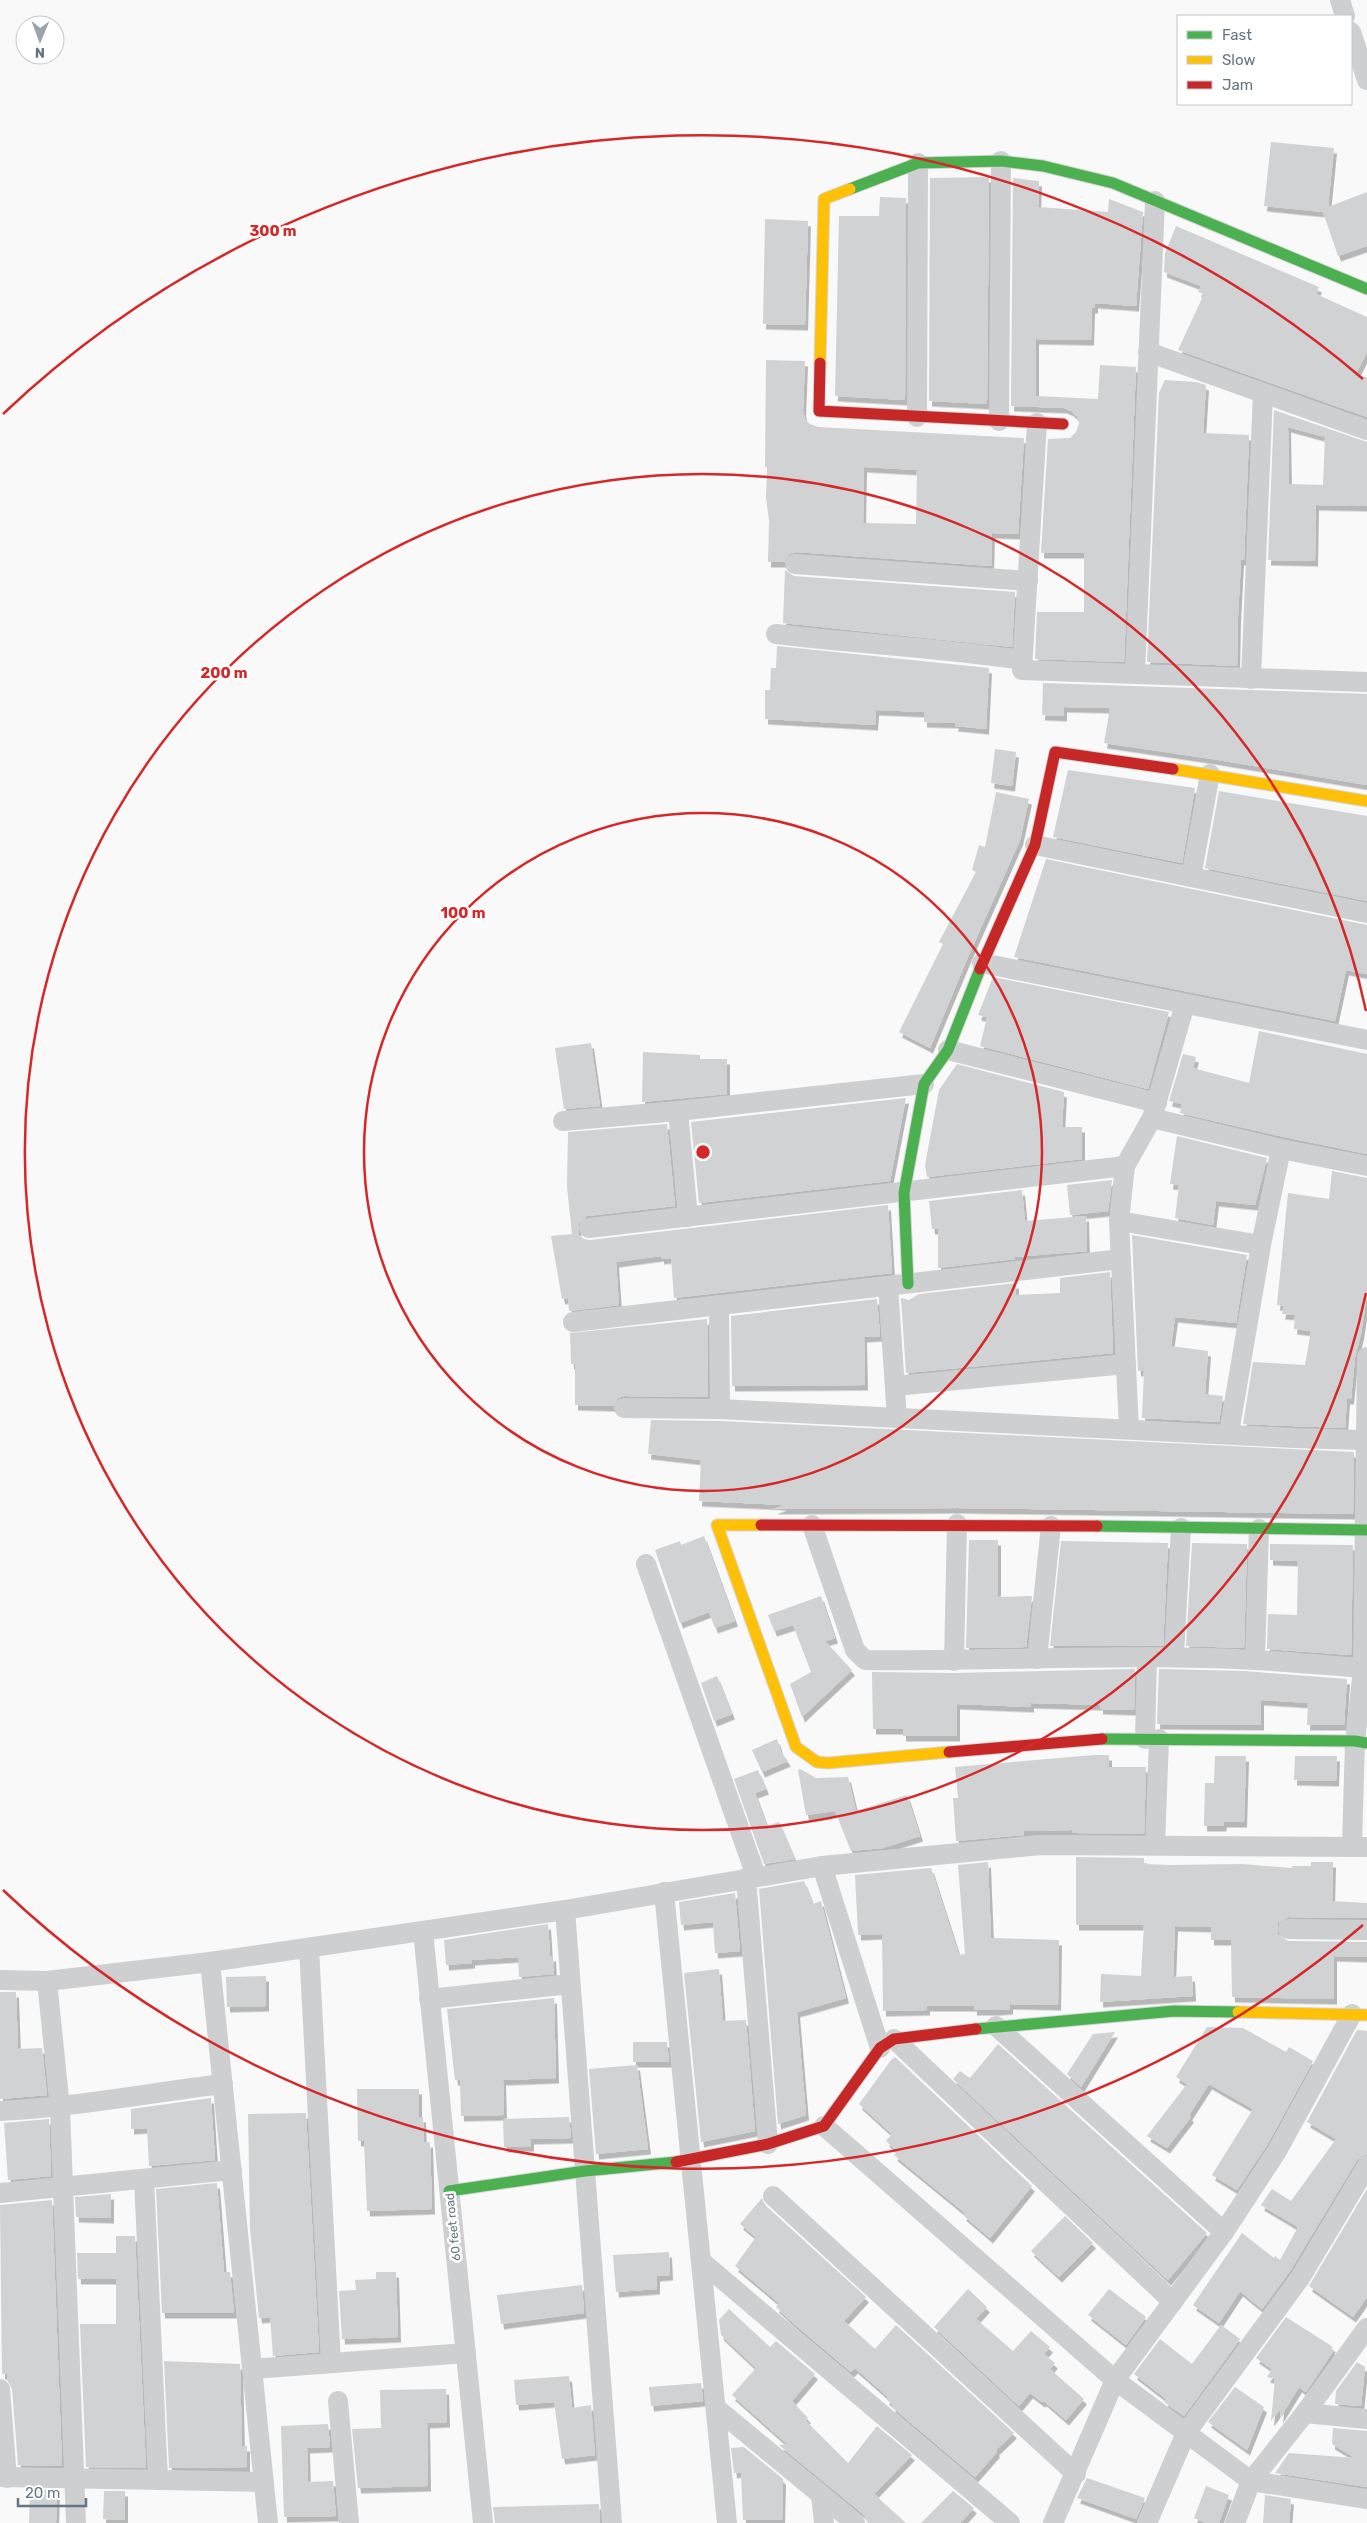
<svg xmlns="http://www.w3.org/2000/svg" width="1367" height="2523" viewBox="0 0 1367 2523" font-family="Rubik,sans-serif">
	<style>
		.building { fill: #d0d2d3; fill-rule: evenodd; filter: url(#shadow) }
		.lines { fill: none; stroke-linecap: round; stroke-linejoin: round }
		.fast-casing { stroke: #d5d6d7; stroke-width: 13 }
		.slow-casing { stroke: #d5d6d7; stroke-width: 13 }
		.jam-casing { stroke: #d5d6d7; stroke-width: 13 }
		.street { stroke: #cecfd0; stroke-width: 20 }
		.fast { stroke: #4caf50; stroke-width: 11 }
		.slow { stroke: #ffc107; stroke-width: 11 }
		.jam { stroke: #c62828; stroke-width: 11 }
		.ring { fill: none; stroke: #d62828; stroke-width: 2.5 }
		.labels { text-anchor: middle; stroke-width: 5; stroke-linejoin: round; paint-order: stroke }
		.street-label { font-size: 12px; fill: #657683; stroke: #fff }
		.centre { fill: #d62828; stroke: #fff; stroke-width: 2.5 }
		.ring-label { font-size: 15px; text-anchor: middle; font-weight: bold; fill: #d62828; stroke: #fff; stroke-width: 5; stroke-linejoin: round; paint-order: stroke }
	</style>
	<defs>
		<filter id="shadow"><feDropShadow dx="3" dy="5.5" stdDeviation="0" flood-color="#0004"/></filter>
	</defs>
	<rect width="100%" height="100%" fill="#f9f9f9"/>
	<g class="building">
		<polygon points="1271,142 1334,148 1328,207 1367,192 1367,246 1338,256 1323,212 1264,206"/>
		<polygon points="989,177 987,404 929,401 930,178"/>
		<polygon points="1013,178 1039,181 1038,207 1108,212 1109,199 1143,212 1136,306 1095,303 1095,308 1092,308 1091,340 1036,339 1036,396 1098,399 1100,365 1136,367 1124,662 1035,659 1037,612 1084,612 1084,553 1041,553 1048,439 1070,438 1076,432 1079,424 1077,417 1071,411 1064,408 1011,406"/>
		<polygon points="880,197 906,198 905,400 835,396 839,216 879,216"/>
		<polygon points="765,219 808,221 805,325 763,324"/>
		<polygon points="1176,226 1319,287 1316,294 1367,317 1367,352 1355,376 1367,377 1367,417 1178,350 1204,294 1198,292 1201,286 1164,272 1165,253"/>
		<path d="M766 360 805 361 803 411 805 419 810 424 818 427 1024 438 1018 534 992 533 991 566 796 552 789 554 784 562H768L769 520 766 498 767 467H765ZM864 467 917 470 916 524 863 523Z"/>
		<polygon points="1165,380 1196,382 1206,385 1203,433 1249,435 1244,560 1241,560 1238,616 1237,666 1147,662 1159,393"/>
		<path d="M1274 410 1367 442V506L1316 505 1315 561 1268 560ZM1288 427 1325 437 1323 485 1289 484Z"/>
		<polygon points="785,570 794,576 1015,592 1012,647 783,623"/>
		<polygon points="777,646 989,668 986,729 955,726 956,723 924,722 924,712 876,710 875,725 765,719 765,690 770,690 771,668 776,668"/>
		<polygon points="1043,683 1367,694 1367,785 1212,759 1104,743 1110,708 1064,707 1064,716 1042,715"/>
		<polygon points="995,749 1016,752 1012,786 991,783"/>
		<polygon points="1068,770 1195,788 1182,863 1053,837"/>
		<polygon points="1219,791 1367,816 1367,901 1205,868"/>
		<polygon points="996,792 1029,799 1020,840 968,957 930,1048 899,1032 943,944 939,942 976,872 972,870 979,845 985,847"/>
		<polygon points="1046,859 1367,925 1367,974 1346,970 1335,1021 1014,957"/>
		<polygon points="993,977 1169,1012 1148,1089 980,1046 987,1017 978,1015"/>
		<polygon points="1259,1031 1367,1054 1367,1154 1284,1137 1180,1113 1182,1104 1169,1101 1183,1054 1196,1057 1193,1068 1249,1083"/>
		<polygon points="591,1043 600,1106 564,1109 555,1048"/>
		<polygon points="643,1052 700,1055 700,1059 727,1059 727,1094 642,1102"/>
		<polygon points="957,1064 1064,1092 1062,1127 1082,1127 1082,1159 927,1177 925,1165 939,1090"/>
		<polygon points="906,1098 890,1181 699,1203 691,1122"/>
		<polygon points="667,1124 675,1206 587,1216 578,1224 579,1235 584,1239 590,1240 888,1205 892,1273 674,1298 671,1258 661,1259 661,1256 616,1262 619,1305 569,1311 568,1298 562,1299 551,1236 572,1234 567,1187 568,1132"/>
		<polygon points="1177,1136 1267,1158 1255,1205 1216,1201 1213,1225 1175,1218 1179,1185 1170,1184"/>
		<polygon points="1332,1171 1367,1178 1367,1294 1361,1334 1355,1357 1351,1399 1347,1399 1345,1428 1243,1424 1253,1362 1305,1365 1311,1331 1294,1329 1295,1315 1282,1314 1284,1306 1277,1305 1288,1193 1329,1199"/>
		<polygon points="1112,1180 1108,1211 1070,1215 1067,1185"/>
		<polygon points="1022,1190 1025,1221 1086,1216 1087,1251 1015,1257 1015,1259 938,1268 938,1229 932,1229 929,1201"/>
		<polygon points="1132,1235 1247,1255 1236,1323 1175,1317 1171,1346 1208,1351 1205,1394 1223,1396 1219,1422 1142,1418 1144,1371 1138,1371"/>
		<polygon points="1110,1272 1113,1353 906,1373 901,1298 909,1300 919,1294 1016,1283 1016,1295 1060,1293 1060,1278"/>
		<polygon points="877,1299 880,1336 864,1337 865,1385 732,1386 731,1316"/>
		<polygon points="707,1319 708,1397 624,1396 618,1398 613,1406 575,1405 575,1364 571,1364 570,1333"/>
		<polygon points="651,1420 720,1421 1354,1452 1353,1514 957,1508 774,1509 784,1505 699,1501 701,1460 648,1454"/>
		<polygon points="704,1536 735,1621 715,1628 709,1612 680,1623 655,1550 680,1541 681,1545"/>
		<polygon points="969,1540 998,1540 998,1597 1032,1596 1026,1647 966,1648"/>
		<polygon points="1061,1541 1168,1543 1163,1646 1050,1646"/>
		<polygon points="1192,1543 1247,1544 1244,1648 1186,1646"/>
		<polygon points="1270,1544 1353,1545 1351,1655 1267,1649 1268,1614 1297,1615 1298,1561 1270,1560"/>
		<polygon points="821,1596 835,1638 825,1641 852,1670 802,1717 790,1684 811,1672 793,1625 774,1631 768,1615"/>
		<polygon points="1135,1669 1134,1710 1100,1709 1100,1705 1067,1704 1031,1703 1031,1707 957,1704 957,1736 903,1736 903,1729 873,1729 872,1672 954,1673"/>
		<polygon points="1159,1669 1244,1671 1347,1679 1344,1725 1307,1725 1308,1703 1261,1700 1261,1725 1157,1724"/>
		<polygon points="717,1676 732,1714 714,1721 701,1683"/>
		<polygon points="777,1739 781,1752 788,1761 762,1772 752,1750"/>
		<polygon points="1094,1755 1109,1755 1109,1767 1146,1767 1144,1834 1076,1833 1072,1833 1072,1830 1024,1831 1024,1835 956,1841 953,1798 958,1798 955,1767"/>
		<polygon points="1215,1756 1246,1756 1244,1822 1224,1822 1223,1826 1204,1826 1205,1783 1214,1783"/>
		<polygon points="1295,1756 1337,1756 1336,1781 1294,1780"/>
		<polygon points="800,1769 816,1778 848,1777 856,1811 907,1795 920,1836 883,1848 851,1851 835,1811 806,1815 798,1770"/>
		<polygon points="758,1770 766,1789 755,1793 767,1826 779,1822 795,1859 764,1864 734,1779"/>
		<polygon points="1076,1857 1144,1858 1144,1864 1169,1865 1242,1864 1292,1868 1292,1866 1311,1866 1311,1862 1333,1862 1332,1901 1367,1903 1367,1918 1288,1917 1278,1923 1277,1934 1288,1941 1367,1942 1367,1957 1334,1956 1334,1999 1232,1997 1231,1940 1211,1940 1211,1927 1175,1926 1173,1977 1192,1976 1193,1996 1100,2002 1101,1974 1141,1976 1144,1925 1076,1925"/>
		<polygon points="988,1862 991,1938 1059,1940 1058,2005 1010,2004 1010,2009 997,2010 974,2010 974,2006 927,2006 927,2010 883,2011 882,1934 858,1935 855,1875 931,1868 959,1955 965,1954 958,1865"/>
		<polygon points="804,1881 813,1904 821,1901 846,1998 797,2012 806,2115 778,2124 759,1889"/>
		<polygon points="735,1893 740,1951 715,1953 713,1922 681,1925 679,1902"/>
		<polygon points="548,1924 550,1956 553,1956 554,1974 519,1977 518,1957 472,1960 472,1963 446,1965 444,1940"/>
		<polygon points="719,1969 723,2021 746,2020 755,2131 701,2142 684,1973"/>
		<polygon points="266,1976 266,2006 227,2007 226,1977"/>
		<polygon points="0,1992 16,1992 18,2049 42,2048 47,2095 0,2099"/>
		<polygon points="554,1998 556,2078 503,2080 504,2115 461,2116 460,2080 455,2080 447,2009"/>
		<polygon points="1207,2027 1243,2028 1286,2052 1289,2047 1313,2061 1267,2145 1237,2190 1212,2175 1253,2109 1209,2084 1189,2115 1191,2117 1167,2148 1147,2136 1187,2084 1176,2077"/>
		<polygon points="1357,2030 1367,2031 1367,2154 1357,2160 1290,2271 1262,2309 1240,2291 1219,2323 1193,2305 1242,2233 1274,2258 1275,2256 1280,2260 1298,2227 1261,2205 1272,2189 1291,2201 1336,2139 1307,2122"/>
		<polygon points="1115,2032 1081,2087 1067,2074 1093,2034"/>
		<polygon points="633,2042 667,2042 669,2062 633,2062"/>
		<polygon points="998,2044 1207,2233 1168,2280 953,2079 960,2071 970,2078"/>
		<polygon points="895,2057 1032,2186 990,2238 963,2215 965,2213 894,2155 898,2152 886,2141 892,2134 859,2104 891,2060"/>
		<polygon points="637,2065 648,2149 596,2154 589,2069"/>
		<polygon points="357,2089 419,2089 419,2117 423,2117 424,2143 430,2142 432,2209 367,2211 364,2141 358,2141"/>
		<polygon points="211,2098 215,2160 149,2166 147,2128 131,2129 131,2109"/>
		<polygon points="306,2113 319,2352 273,2356 270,2317 259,2318 250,2229 248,2114"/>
		<polygon points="569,2117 571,2138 531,2139 531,2146 504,2147 503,2119"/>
		<polygon points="49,2119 51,2176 8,2180 4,2123"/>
		<polygon points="217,2183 224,2272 230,2272 234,2313 162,2313 156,2189"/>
		<polygon points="1367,2189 1367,2297 1353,2317 1309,2286"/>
		<polygon points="111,2194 111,2218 76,2217 75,2197"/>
		<polygon points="762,2198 765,2205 866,2297 844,2321 875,2349 896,2325 1014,2433 996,2450 997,2452 975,2477 892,2407 893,2405 886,2399 888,2397 855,2368 851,2372 793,2323 776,2307 779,2303 735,2266 756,2237 740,2224"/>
		<polygon points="52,2200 62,2466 18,2465 12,2388 7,2380 7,2374 2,2374 0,2205"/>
		<polygon points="1065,2216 1093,2243 1059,2277 1031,2251"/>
		<polygon points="116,2236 135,2236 146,2468 86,2467 80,2324 116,2324 116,2279 78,2279 77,2253 116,2253"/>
		<polygon points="669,2252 670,2275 657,2276 657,2289 616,2292 613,2255"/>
		<polygon points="376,2272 396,2272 398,2337 342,2339 339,2291 356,2290 355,2280 376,2279"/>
		<polygon points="582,2285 584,2313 501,2324 497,2295"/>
		<polygon points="968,2289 987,2307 976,2319 1013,2351 1031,2331 1050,2347 1044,2354 1055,2363 1050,2369 1084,2399 1066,2420 1044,2401 1042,2402 1030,2393 1019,2406 934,2327"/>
		<polygon points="1109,2289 1146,2317 1126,2345 1088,2315"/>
		<polygon points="729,2309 770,2347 776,2341 815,2374 792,2401 808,2418 805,2420 848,2463 877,2426 912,2455 874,2494 906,2523 869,2523 863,2514 779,2445 787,2444 732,2395 756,2368 721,2335 719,2320"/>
		<polygon points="1286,2317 1333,2347 1331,2349 1334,2350 1306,2392 1299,2387 1280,2418 1281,2408 1271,2421 1275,2379 1267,2377 1272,2369 1256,2358"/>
		<polygon points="1221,2325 1240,2339 1184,2416 1164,2402 1166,2399 1134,2374 1160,2339 1192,2364"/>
		<polygon points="164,2361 240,2364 242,2446 247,2446 247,2467 169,2468"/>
		<polygon points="1357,2362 1365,2367 1361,2406 1335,2404 1336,2391"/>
		<polygon points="569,2376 572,2408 591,2405 595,2455 562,2459 554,2402 516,2405 514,2380"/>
		<polygon points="701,2383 703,2401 651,2406 649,2387"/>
		<polygon points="1235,2387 1264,2407 1247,2450 1208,2422"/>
		<polygon points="446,2389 447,2422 427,2423 428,2486 358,2488 352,2429 381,2428 380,2390"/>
		<polygon points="328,2424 330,2447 307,2448 308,2482 333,2481 336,2516 284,2517 281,2426"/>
		<polygon points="1333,2428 1367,2431 1367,2487 1275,2473 1289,2453 1355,2458 1332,2444"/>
		<polygon points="744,2447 783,2479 782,2520 743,2520 741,2472 734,2473 731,2448"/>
		<polygon points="1087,2478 1145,2498 1136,2519 1077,2498"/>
		<polygon points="1206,2486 1229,2495 1219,2523 1206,2523 1194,2518"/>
		<polygon points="30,2489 57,2490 56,2523 29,2523"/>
		<polygon points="104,2491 125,2491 125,2520 103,2519"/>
		<polygon points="953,2491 974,2508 960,2523 921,2523"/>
		<polygon points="1265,2495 1291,2499 1289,2523 1263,2523"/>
		<polygon points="599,2504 600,2523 495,2523 493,2507"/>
	</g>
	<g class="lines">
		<defs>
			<g id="fast">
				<polyline points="850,189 918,163 1001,161 1043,166 1113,183 1367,289"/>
				<polyline points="908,1284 904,1193 924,1084 948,1050 980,969"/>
				<polyline points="1097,1526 1366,1530"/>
				<polyline points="1102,1739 1355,1741 1367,1743"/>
				<polyline points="976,2029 1174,2011 1238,2012"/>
				<polyline points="449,2191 585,2171 676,2162"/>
			</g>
			<g id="slow">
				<polyline points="820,363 824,199 850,189"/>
				<polyline points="1173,769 1367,801"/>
				<polyline points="761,1525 717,1525 796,1747 817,1762 828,1763 949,1752"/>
				<polyline points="1238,2012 1367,2015"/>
			</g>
			<g id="jam">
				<polyline points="820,363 819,411 1063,424"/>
				<polyline points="980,969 1035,845 1055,752 1173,769"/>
				<polyline points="761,1525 1097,1526"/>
				<polyline points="949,1752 1102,1739"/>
				<polyline points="676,2162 768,2144 824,2126 880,2048 894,2039 976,2029"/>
			</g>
		</defs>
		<use href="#fast" class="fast-casing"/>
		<use href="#slow" class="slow-casing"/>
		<use href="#jam" class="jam-casing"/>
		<g class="street">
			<polyline points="1340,0 1345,16"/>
			<polyline points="1351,32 1367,80"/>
			<polyline points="1148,352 1367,430"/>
			<polyline points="917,417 918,163"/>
			<polyline points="999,421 1001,161"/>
			<polyline points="1037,423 1022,670 1367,682"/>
			<polyline points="795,564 1028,581"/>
			<path d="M776 634C858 644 941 648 1022 660"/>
			<polyline points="1135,674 1155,201"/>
			<polyline points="1251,679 1263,393"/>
			<polyline points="1035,845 1367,913"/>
			<polyline points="1191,877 1210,774"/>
			<polyline points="982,963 1367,1040"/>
			<polyline points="948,1050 1157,1103"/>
			<polyline points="678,1111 688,1217"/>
			<polyline points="1152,1118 1281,1149 1367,1166"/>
			<polyline points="563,1121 678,1111 924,1084"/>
			<polyline points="1119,1221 1261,1245"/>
			<polyline points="589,1228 1125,1166"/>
			<polyline points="888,1286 897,1418"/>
			<polyline points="719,1305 720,1409"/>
			<polyline points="573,1322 1121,1259"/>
			<polyline points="895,1386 1126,1364"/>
			<polyline points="624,1408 720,1409 1293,1438 1364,1440"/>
			<polyline points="1129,1429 1119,1221 1125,1166 1152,1118 1185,1004"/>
			<polyline points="1229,1433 1261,1245 1281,1149"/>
			<path d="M812 1525 855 1650 865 1660C1010 1662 1155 1651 1299 1663 1321 1665 1345 1666 1367 1669"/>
			<polyline points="646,1564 756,1876"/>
			<polyline points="1174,1656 1181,1528"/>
			<polyline points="1037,1659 1051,1526"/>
			<polyline points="1255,1660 1259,1529"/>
			<polyline points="954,1661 957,1524"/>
			<polyline points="1145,1739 1147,1657"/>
			<polyline points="1155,1845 1159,1739"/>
			<polyline points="1352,1845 1355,1741 1363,1669 1367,1357"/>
			<polyline points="822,1866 880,2048"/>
			<polyline points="746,1878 768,2144"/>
			<polyline points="664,1892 727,2523"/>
			<polyline points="565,1910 612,2523"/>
			<polyline points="1288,1929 1367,1930"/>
			<polyline points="423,1931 483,2523"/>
			<polyline points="309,1948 331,2363"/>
			<polyline points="210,1962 268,2523"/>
			<polyline points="0,1980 47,1981 210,1962 565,1910 822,1866 1041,1845 1367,1847"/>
			<polyline points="47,1981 60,2108 76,2523"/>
			<polyline points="429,1999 570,1984"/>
			<polyline points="996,2026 1224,2232"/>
			<polyline points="894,2039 1173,2302"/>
			<path d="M0 2111C75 2107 148 2093 223 2084"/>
			<polyline points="824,2126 1115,2380 1251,2481 1367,2499"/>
			<polyline points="144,2179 158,2480"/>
			<polyline points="0,2193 232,2170"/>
			<polyline points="773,2196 1076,2474"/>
			<polyline points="702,2262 1010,2523"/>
			<polyline points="252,2369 466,2353"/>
			<polyline points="0,2389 7,2478"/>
			<polyline points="338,2401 349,2523"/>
			<polyline points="716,2408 855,2523"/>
			<polyline points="1305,2413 1367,2419"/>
			<polyline points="0,2477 264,2482"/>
			<polyline points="821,2495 824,2523"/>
			<polyline points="1053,2523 1115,2380 1224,2232 1277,2151 1352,2014"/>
			<polyline points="1147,2523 1186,2433 1300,2278 1367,2166"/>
			<polyline points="1235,2523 1251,2481 1305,2413 1367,2328"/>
		</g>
		<use href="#fast" class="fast"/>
		<use href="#slow" class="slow"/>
		<use href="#jam" class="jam"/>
	</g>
	<g class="ring">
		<circle cx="703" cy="1152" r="339"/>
		<path d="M1366 1293A678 678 0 1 1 1366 1011"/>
		<path d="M1363 1925A1017 1017 0 0 1 3 1890M3 414A1017 1017 0 0 1 1363 379"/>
	</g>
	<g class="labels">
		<g class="street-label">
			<text transform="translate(453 2227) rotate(-96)" y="4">60 feet road</text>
		</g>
	</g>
	<circle cx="703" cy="1152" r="8" class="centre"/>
	<g class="ring-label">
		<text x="273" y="236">300 m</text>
		<text x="224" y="678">200 m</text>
		<text x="463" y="918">100 m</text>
	</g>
	<rect x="1177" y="15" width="175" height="90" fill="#ffffff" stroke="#c1c8cd"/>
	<rect x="1187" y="31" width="25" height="8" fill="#4caf50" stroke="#c1c8cd"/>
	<text x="1222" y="40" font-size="15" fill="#657683">Fast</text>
	<rect x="1187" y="56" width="25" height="8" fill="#ffc107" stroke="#c1c8cd"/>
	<text x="1222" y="65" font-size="15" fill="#657683">Slow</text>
	<rect x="1187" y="81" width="25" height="8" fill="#c62828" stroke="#c1c8cd"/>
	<text x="1222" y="90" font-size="15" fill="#657683">Jam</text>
	<g transform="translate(40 40) rotate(181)"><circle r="24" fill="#ffffff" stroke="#c1c8cd"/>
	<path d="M0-4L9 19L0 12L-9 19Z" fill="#99a4ac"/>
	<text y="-8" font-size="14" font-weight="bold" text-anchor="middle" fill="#657683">N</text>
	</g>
	<path d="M18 2498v8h68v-8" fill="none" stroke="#657683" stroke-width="2.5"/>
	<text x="25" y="2498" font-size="15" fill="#657683" stroke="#ffffff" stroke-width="4" paint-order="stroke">20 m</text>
</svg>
